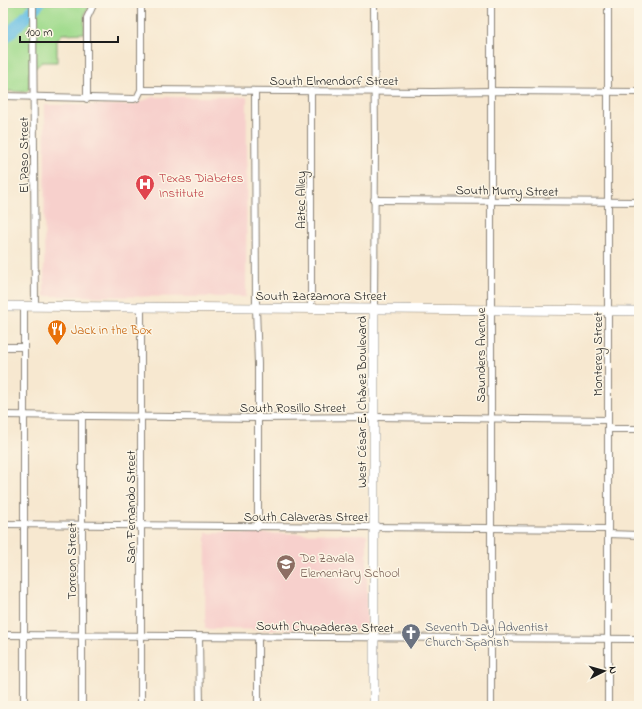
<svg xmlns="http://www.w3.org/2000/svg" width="642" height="709" viewBox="0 0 642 709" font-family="'Indie Flower',sans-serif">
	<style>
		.built { fill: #f7d0cc }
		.green { fill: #a1db8e; stroke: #5e7c55 }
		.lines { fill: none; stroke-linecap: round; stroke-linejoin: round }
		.river { stroke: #68c0e5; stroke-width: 12 }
		.street-casing { stroke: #8a8276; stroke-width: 8 }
		.secondary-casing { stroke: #8a8276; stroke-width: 10 }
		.street { stroke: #fff; stroke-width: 6 }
		.secondary { stroke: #fff; stroke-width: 9 }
		.labels { text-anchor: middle; stroke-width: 3; stroke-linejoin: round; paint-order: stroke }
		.street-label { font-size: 13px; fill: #1c1c1c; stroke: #fcf5e5 }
		.health-label { font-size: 13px; fill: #be3a42; stroke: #fcf5e5; text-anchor: start }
		.food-label { font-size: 13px; fill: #c56008; stroke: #fcf5e5; text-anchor: start }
		.education-label { font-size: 13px; fill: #785e54; stroke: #fcf5e5; text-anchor: start }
		.worship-label { font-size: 13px; fill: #5b616d; stroke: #fcf5e5; text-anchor: start }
	</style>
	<rect width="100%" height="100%" fill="#fcf5e5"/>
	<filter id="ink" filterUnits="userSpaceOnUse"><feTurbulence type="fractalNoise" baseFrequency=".025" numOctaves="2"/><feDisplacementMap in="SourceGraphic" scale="8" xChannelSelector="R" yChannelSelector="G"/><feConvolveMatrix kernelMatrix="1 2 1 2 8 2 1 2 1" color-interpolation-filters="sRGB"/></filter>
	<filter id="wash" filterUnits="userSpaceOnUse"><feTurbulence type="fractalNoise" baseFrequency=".012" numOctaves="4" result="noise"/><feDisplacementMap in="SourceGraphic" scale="16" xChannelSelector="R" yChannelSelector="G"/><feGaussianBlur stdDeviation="0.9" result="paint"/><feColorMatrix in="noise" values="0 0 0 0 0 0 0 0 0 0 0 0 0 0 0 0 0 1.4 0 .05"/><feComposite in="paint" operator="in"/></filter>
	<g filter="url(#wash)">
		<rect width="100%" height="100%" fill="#f7e8d0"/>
		<g class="built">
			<polygon points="153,97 247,97 246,297 44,296 45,105 132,105"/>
			<polygon points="206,533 367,534 367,630 205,629"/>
		</g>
		<polygon class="green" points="3,3 91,3 85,14 84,33 62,34 57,40 57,62 42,62 29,73 29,89 26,92 3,91"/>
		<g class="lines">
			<polyline class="river" points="3,40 39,3"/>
		</g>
	</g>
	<g filter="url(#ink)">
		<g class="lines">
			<defs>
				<g id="street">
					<polyline points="33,3 35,306"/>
					<polyline points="491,3 491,706"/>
					<polyline points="608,3 608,706"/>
					<polyline points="141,90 433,92 491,91 639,92"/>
					<polyline points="255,91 256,308 258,364 258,527"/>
					<polyline points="311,91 311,308"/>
					<polyline points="3,96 134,99 137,98 141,90 141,3"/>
					<polyline points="87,99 87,18 94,3"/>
					<polyline points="374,200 639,202"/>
					<polyline points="374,308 375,146 374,3"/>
					<polyline points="3,347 24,347"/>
					<polyline points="3,415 258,418 375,417 608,420"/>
					<polyline points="82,415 82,706"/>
					<polyline points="608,429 639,429"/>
					<polyline points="3,524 608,529"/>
					<polyline points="608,534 639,535"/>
					<polyline points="3,635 639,639"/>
					<polyline points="199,636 200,706"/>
					<polyline points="24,706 24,306"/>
					<polyline points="141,706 141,307"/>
					<polyline points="258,706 258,636"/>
				</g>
				<g id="secondary">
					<polyline points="3,306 639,311"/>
					<polyline points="374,308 374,706"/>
				</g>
			</defs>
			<use href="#street" class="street-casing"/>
			<use href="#secondary" class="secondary-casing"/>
			<use href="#street" class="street"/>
			<use href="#secondary" class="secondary"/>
		</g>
	</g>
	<defs>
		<symbol id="hospital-pin" viewBox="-11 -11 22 30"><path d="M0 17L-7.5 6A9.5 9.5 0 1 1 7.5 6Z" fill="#e0444e" stroke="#fcf5e5"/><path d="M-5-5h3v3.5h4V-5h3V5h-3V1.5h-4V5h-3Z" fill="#fff"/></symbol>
		<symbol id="restaurant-pin" viewBox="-11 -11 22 30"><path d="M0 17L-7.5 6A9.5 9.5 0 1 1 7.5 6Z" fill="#e8710a" stroke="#fcf5e5"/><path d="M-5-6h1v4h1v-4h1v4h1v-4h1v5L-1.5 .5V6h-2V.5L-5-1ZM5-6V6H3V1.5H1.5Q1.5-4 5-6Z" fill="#fff"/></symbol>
		<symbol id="school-pin" viewBox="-11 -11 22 30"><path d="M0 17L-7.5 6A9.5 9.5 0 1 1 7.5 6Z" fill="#8d6e63" stroke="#fcf5e5"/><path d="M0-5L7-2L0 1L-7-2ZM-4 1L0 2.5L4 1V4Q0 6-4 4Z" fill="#fff"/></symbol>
		<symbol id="church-pin" viewBox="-11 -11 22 30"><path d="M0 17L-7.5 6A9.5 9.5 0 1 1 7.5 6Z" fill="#6b7280" stroke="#fcf5e5"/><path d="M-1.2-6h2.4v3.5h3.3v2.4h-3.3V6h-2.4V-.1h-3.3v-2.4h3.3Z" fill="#fff"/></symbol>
	</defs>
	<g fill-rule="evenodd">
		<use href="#hospital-pin" x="134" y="173" width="22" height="30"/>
		<use href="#restaurant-pin" x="46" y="318" width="22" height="30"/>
		<use href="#school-pin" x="275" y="553" width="22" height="30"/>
		<use href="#church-pin" x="400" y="622" width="22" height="30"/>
	</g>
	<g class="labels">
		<g class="street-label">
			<text x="334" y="85">South Elmendorf Street</text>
			<text transform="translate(23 155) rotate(-90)" y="5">El Paso Street</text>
			<text transform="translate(507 190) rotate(1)" y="5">South Murry Street</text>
			<text transform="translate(300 200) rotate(-90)" y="5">Aztec Alley</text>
			<text x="321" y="300">South Zarzamora Street</text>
			<text transform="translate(597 354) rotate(-90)" y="5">Monterey Street</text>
			<text transform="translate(480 355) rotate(-90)" y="5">Saunders Avenue</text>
			<text transform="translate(361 402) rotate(-90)" y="5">West César E. Chávez Boulevard</text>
			<text x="293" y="412">South Rosillo Street</text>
			<text transform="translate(130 507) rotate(-90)" y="5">San Fernando Street</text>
			<text x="306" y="521">South Calaveras Street</text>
			<text transform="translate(71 561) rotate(-90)" y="5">Torreon Street</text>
			<text transform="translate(325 626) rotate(1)" y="5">South Chupaderas Street</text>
		</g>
		<g class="health-label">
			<text x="159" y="182">Texas Diabetes<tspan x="159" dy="15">Institute</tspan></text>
		</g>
		<g class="food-label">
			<text x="71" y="334">Jack in the Box</text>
		</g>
		<g class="education-label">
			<text x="300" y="562">De Zavala<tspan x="300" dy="15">Elementary School</tspan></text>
		</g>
		<g class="worship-label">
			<text x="425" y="631">Seventh Day Adventist<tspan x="425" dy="15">Church Spanish</tspan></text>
		</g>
	</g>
	<rect width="642" height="709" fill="none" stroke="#fcf5e5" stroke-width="16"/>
	<g transform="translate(604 671) rotate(84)" stroke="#fcf5e5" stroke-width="3" paint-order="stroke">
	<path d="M0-3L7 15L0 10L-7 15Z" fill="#1c1c1c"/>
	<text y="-6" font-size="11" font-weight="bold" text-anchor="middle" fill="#1c1c1c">N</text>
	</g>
	<path d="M20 36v6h98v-6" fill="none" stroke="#1c1c1c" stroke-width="2"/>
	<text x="26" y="36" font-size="12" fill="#1c1c1c" stroke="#fcf5e5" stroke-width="3" paint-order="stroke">100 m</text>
</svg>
